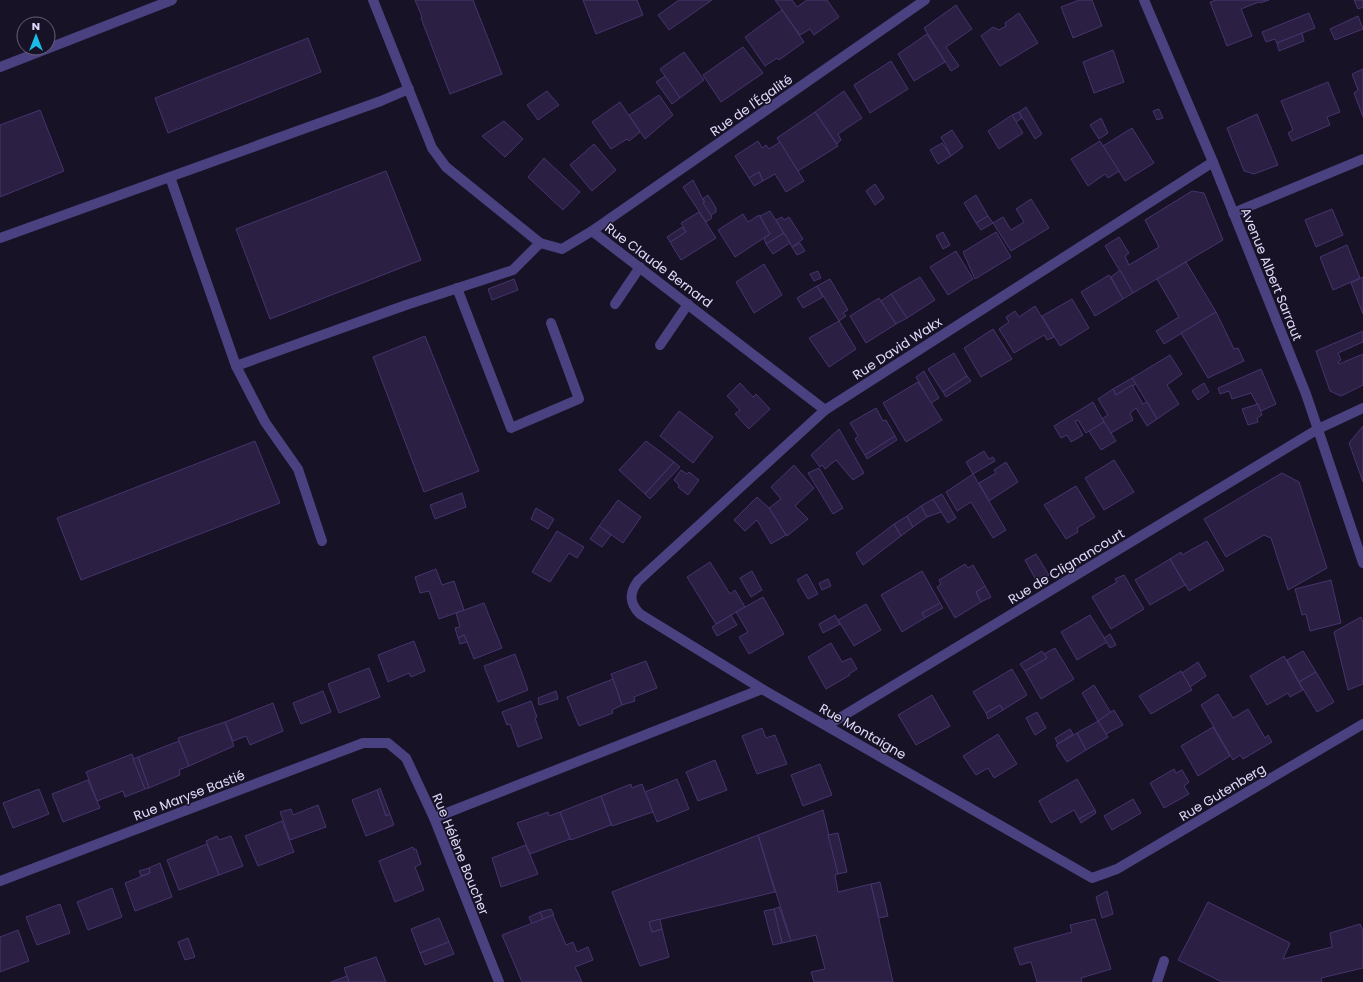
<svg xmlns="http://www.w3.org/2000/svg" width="1363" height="982" viewBox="0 0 1363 982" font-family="Poppins,sans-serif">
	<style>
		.building { fill: #2b2044; stroke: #46346e }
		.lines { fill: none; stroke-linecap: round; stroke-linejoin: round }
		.service { stroke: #4a4180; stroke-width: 10 }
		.minor { stroke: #4a4180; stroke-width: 10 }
		.tertiary { stroke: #4a4180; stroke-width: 10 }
		.labels { text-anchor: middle; stroke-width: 3; stroke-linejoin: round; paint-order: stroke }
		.street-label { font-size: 13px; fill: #e1dafb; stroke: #171225 }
	</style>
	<rect width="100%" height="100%" fill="#171225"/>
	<g class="building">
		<polygon points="415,0 473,0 502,74 450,94 421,18 422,17"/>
		<polygon points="583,0 637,0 643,15 596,34"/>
		<polygon points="679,0 712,0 669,30 658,15"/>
		<polygon points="775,0 792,0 797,7 807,0 827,0 839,17 814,35 810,29 800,35"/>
		<polygon points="1079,0 1092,0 1102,26 1073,38 1061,7"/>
		<polygon points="1216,0 1269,0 1260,3 1259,2 1241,9 1252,36 1227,46 1210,2"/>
		<polygon points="1354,0 1363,0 1363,7 1358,9"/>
		<polygon points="956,5 972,29 946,47 959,66 951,71 924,28"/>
		<polygon points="782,10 804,42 779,60 777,58 765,66 745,37"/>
		<polygon points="1019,13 1038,43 1000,66 981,36 993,27 999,30 1006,26 1005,23"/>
		<polygon points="1309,13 1315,28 1277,43 1275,39 1266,42 1262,32"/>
		<polygon points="1358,16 1363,29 1335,40 1330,29"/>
		<polygon points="1302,33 1304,41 1279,51 1277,43"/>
		<polygon points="927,34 945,62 914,81 898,54"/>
		<polygon points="308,38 321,72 168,133 155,98"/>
		<polygon points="743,47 763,73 721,102 703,75"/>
		<polygon points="1113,50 1124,82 1094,93 1083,62"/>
		<polygon points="684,52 704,80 680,98 660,69"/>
		<polygon points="891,61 908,89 870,113 854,85"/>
		<polygon points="1363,69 1363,117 1354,93 1358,90 1352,74"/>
		<polygon points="665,76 680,98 672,104 656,82"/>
		<polygon points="1328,82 1340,112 1327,117 1330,125 1292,141 1288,133 1293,130 1281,101"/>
		<polygon points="547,91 559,105 538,120 527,105"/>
		<polygon points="844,91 862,118 838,134 841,140 837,144 815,112"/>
		<polygon points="659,95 673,115 645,139 629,115"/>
		<polygon points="620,102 640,132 629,141 627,139 611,149 592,122"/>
		<polygon points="1026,107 1042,134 1035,139 1019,112"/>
		<polygon points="1159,109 1163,118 1157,120 1153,111"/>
		<polygon points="40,110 64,171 0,197 0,125"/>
		<polygon points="815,112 838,146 798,171 777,138"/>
		<polygon points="1019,112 1022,118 1016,122 1012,115"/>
		<polygon points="1257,114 1278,165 1254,174 1244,171 1227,128"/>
		<polygon points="1012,115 1023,133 999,149 988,131"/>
		<polygon points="1101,118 1108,133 1099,139 1090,125"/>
		<polygon points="504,121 523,139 505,157 482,136"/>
		<polygon points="1132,128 1154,163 1125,181 1103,146"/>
		<polygon points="952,130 963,147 951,156 941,137"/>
		<polygon points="758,141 762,148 766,145 769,149 780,142 804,181 786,192 775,174 763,181 759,172 749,178 735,156"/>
		<polygon points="1100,141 1119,171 1108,178 1105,174 1088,186 1071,159"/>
		<polygon points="942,143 951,156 938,164 930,150"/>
		<polygon points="594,144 616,170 592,191 570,165"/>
		<polygon points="544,158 580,192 563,210 528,177"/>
		<polygon points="386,171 421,260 270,319 236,229"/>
		<polygon points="759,172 763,181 754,186 749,178"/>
		<polygon points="693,180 711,215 712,218 706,222 683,187"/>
		<polygon points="875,184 884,198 875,205 866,191"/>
		<polygon points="1192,191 1204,193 1223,240 1133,293 1105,246 1119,237 1129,253 1125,256 1129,265 1159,247 1145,220"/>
		<polygon points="708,195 716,208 716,212 711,215 703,203 705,202 703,199"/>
		<polygon points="976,195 988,216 976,223 964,203"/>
		<polygon points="1031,199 1049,228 1011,251 993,223 1003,217 1011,230 1024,222 1016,209"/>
		<polygon points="1332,209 1343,235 1316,247 1305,220"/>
		<polygon points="770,211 784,233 766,244 764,238 770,234 760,216"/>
		<polygon points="699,212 716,238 681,260 670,242 686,232 681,223"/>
		<polygon points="743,214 748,222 759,215 770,234 735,257 718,230"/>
		<polygon points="988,216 993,223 981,230 976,223"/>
		<polygon points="782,217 784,220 789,217 803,239 792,247 776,220"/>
		<polygon points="682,227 686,232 670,242 667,237"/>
		<polygon points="943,232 950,245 943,249 936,236"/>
		<polygon points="996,232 1011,257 975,279 963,252"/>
		<polygon points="784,233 790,243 773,254 766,244"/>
		<polygon points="800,243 805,251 797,255 792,247"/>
		<polygon points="1347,245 1360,278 1333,290 1320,257"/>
		<polygon points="956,251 973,279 948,295 930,267"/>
		<polygon points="1186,262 1216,312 1164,344 1156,331 1179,317 1157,279"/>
		<polygon points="764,264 782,295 754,313 736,282"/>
		<polygon points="1120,270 1133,293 1123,299 1111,277"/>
		<polygon points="818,271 821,278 814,281 810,274"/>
		<polygon points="1109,275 1123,299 1095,316 1081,292"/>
		<polygon points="920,277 935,300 907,318 891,294"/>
		<polygon points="1363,277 1363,314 1351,283"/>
		<polygon points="514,279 518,290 492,300 488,289"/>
		<polygon points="830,279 848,310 843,313 846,316 839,321 817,286"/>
		<polygon points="817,286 823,297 803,308 797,298"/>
		<polygon points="891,294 907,318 896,324 881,301"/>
		<polygon points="879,298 896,324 866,343 850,316"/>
		<polygon points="1072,299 1089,328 1060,346 1042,316"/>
		<polygon points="1035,306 1054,337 1047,340 1044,335 1014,353 999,329 1009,322 1006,317 1015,311 1019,317"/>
		<polygon points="1216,312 1234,349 1238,348 1244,361 1208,378 1181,333"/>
		<polygon points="839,321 856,349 829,367 809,338"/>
		<polygon points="993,329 1012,359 981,377 964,348"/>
		<polygon points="1363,331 1363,342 1338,353 1341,360 1338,362 1339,364 1363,354 1363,385 1341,396 1330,391 1316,351"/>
		<polygon points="425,336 479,471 424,492 373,357"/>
		<polygon points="954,353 967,376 943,392 928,369"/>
		<polygon points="1170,355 1182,374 1167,385 1179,404 1157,419 1132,378"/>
		<polygon points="1261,369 1276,404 1261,411 1251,393 1232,399 1229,391 1220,394 1218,388"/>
		<polygon points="924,371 939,398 931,403 916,377"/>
		<polygon points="967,376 971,381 946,397 943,392"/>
		<polygon points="1132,378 1136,384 1116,395 1113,389"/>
		<polygon points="918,382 942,420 906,442 883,403"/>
		<polygon points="740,383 753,397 756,394 770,409 749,429 735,414 740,410 727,396"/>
		<polygon points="1204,383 1209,392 1198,400 1192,391"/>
		<polygon points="1132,385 1143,404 1147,402 1157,419 1147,426 1136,408 1130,413 1133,420 1111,433 1102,419 1108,415 1098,399 1113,389 1116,395"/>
		<polygon points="1093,402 1104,422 1086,433 1078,420 1075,421 1083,435 1071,442 1067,435 1061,438 1054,426"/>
		<polygon points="1258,404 1262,415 1257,418 1258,422 1248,425 1242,409"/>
		<polygon points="876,408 883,421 886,420 895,436 865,455 855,439 858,436 850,423"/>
		<polygon points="679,411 713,437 693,463 660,436"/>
		<polygon points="1104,422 1116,441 1101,450 1089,431"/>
		<polygon points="1363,426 1363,482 1349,443"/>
		<polygon points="839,429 864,473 853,480 836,460 825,469 822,465 820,467 811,455"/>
		<polygon points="895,436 897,440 867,459 865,455"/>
		<polygon points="255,441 280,503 81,580 57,518"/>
		<polygon points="646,441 674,462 645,494 619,470"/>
		<polygon points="984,451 989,459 993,457 995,461 973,474 966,462"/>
		<polygon points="1114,460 1134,492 1104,510 1085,478"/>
		<polygon points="674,462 680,467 650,499 645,494"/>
		<polygon points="1006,462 1018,482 989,501 979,483 996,473 994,470"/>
		<polygon points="794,465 814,488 795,506 808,519 787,536 769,508 781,499 771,487"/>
		<polygon points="819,468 843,508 833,514 808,473"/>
		<polygon points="681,470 687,474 689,472 699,480 688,495 678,487 679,485 674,480"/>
		<polygon points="1282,473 1299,482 1327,568 1288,590 1271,538 1264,535 1226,557 1204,519"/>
		<polygon points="973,474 1006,530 993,538 971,502 957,511 946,492"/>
		<polygon points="1076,486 1095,517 1077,528 1078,532 1066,539 1044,505"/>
		<polygon points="462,493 466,507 435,519 430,505"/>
		<polygon points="942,494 956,518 948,523 933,499"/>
		<polygon points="757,497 769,508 786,535 771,544 757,520 745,531 734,520"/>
		<polygon points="933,499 941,512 927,517 921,506"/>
		<polygon points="618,500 641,517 623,543 599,526"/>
		<polygon points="921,506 927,517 913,527 907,516"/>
		<polygon points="536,508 554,519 548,529 531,519"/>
		<polygon points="907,516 913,527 901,536 894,524"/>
		<polygon points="894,524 901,536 863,565 856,553"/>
		<polygon points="599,526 611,535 602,547 590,539"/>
		<polygon points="557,531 584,547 577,558 569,553 550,582 532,572"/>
		<polygon points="1207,541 1224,570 1189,591 1170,559 1181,552 1182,555"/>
		<polygon points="1036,554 1049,575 1037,582 1025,560"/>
		<polygon points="1170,559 1185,585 1150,605 1135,580"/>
		<polygon points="710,562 730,594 735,590 745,607 716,624 687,577"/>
		<polygon points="965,564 968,568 973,565 985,586 976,592 981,602 955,618 937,587 941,584 939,580"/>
		<polygon points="436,569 442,585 454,581 464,610 439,619 429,591 420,593 415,577"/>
		<polygon points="752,571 762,590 751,597 740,578"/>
		<polygon points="922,571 940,603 922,613 925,618 902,632 881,595"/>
		<polygon points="807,574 818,594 808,599 797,580"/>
		<polygon points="1124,575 1144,609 1111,629 1092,597 1117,582 1115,579"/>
		<polygon points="828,579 831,586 822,590 819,583"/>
		<polygon points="1331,580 1341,623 1310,631 1306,614 1302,615 1295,589"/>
		<polygon points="985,586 991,597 981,602 976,592"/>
		<polygon points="763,597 784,634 749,654 739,637 748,632 736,612"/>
		<polygon points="484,603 502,648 474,659 464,635 458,638 455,628 460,627 456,613"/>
		<polygon points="940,603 943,608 925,618 922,613"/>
		<polygon points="866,604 881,630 854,646 838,620"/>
		<polygon points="731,615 737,625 717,636 712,627"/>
		<polygon points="835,615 840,624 823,633 819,624"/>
		<polygon points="1090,615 1107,642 1077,660 1061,632"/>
		<polygon points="1361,617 1363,623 1363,684 1348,690 1334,632"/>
		<polygon points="1110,634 1116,645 1110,648 1104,638"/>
		<polygon points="464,635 467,642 460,644 458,638"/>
		<polygon points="414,641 425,671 411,677 409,673 388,682 378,655"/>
		<polygon points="831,643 842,662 851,658 857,669 849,674 850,675 826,689 808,657"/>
		<polygon points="1055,648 1074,679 1041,699 1025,671 1047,658 1044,654"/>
		<polygon points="1042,651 1047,658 1025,671 1020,664"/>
		<polygon points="1303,651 1316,672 1299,682 1287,660"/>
		<polygon points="515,654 528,690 498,702 484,666"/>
		<polygon points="1284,656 1303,690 1290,697 1288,693 1267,705 1250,676"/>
		<polygon points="646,661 657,688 634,697 635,701 622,705 611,674"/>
		<polygon points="1198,662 1206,676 1190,687 1182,673"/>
		<polygon points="369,668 380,697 339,713 328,684"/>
		<polygon points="1012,669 1027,695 1003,710 1000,705 986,713 973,692"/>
		<polygon points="1181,671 1192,690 1151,714 1139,696"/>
		<polygon points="1316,672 1334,702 1317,712 1299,682"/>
		<polygon points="613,679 622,705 612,710 613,713 579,726 567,697"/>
		<polygon points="1094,685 1111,713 1098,721 1082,693"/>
		<polygon points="323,691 331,712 301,724 293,703"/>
		<polygon points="556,691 558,699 539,705 538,698"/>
		<polygon points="1218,694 1233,718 1248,709 1265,738 1268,735 1272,742 1243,759 1240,755 1233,760 1201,705"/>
		<polygon points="932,695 950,726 916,745 898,715"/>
		<polygon points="531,701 537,717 535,718 542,738 518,747 510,724 507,725 502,712"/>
		<polygon points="273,703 283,731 250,745 246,736 233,741 225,722"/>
		<polygon points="1000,705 1003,710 988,719 986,713"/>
		<polygon points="1114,710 1123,725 1106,734 1098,721"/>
		<polygon points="1037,712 1046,728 1035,735 1026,718"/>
		<polygon points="1098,721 1108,737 1086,750 1077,733"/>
		<polygon points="225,722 234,746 189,766 178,738"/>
		<polygon points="1213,727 1230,756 1198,776 1181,746"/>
		<polygon points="762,728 766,738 775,735 787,764 757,774 742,736"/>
		<polygon points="1070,729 1073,734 1058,744 1055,738"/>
		<polygon points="1077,733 1086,750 1067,762 1056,745"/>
		<polygon points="998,734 1017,764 994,778 988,768 976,775 963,756"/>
		<polygon points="179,741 189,766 179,770 180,775 149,788 138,757"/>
		<polygon points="132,754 145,789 125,797 123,791 97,801 86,772"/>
		<polygon points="138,757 149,788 145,789 133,759"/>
		<polygon points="715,760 727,790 698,801 686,772"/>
		<polygon points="820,764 832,795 803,806 791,775"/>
		<polygon points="1174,769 1176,773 1182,770 1189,782 1184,786 1189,794 1164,808 1150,783"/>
		<polygon points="677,779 689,809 657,822 645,792"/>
		<polygon points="1077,779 1095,810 1079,819 1074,810 1051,823 1039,801"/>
		<polygon points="88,780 100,808 63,822 52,794"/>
		<polygon points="631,784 632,788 642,784 653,812 612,826 601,796"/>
		<polygon points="380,788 390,814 386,816 377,790"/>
		<polygon points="39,789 49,814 13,828 3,803"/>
		<polygon points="377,790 386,816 390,814 394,825 366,836 352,800"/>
		<polygon points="601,796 611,825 571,840 560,812"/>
		<polygon points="1133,799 1141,813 1112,830 1104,816"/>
		<polygon points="318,805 326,827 290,840 280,812 291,809 293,815"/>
		<polygon points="823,810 838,874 835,875 838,892 871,884 893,982 814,982 811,972 825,969 816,935 791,941 758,835"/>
		<polygon points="1095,810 1096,813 1081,823 1079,819"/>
		<polygon points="548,812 549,816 560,812 570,839 530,854 517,823"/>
		<polygon points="282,821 294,852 258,866 245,836"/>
		<polygon points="838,833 847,872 838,874 828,835"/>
		<polygon points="758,835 775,892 649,922 652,932 662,929 669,957 640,966 612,892"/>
		<polygon points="217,836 219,840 231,836 243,866 219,875 206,841"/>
		<polygon points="207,844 219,875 179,890 167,860"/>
		<polygon points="526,845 538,874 501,887 492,858"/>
		<polygon points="413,847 414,850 416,849 421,864 415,867 424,890 395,902 379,861"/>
		<polygon points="160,863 172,897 135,911 125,883 150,873 149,868"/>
		<polygon points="149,868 150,873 141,876 139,871"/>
		<polygon points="880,882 888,916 879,918 871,884"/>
		<polygon points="112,888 122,917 88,930 77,902"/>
		<polygon points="1107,891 1113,914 1102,918 1096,897"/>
		<polygon points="1208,902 1290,943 1283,959 1332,947 1330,933 1360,924 1363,931 1363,968 1321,978 1322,982 1222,982 1178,960"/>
		<polygon points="60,904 70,933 37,945 26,917"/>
		<polygon points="779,907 791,941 782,943 774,909"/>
		<polygon points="551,909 554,915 543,919 540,912"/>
		<polygon points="774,909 782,943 773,945 764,911"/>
		<polygon points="540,912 543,919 532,924 529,917"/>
		<polygon points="553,915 566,945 573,942 577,952 588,947 593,960 575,967 582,982 522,982 502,935"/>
		<polygon points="439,918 449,942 420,953 411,929"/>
		<polygon points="660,919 662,929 652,932 649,922"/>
		<polygon points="1095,919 1111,969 1081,978 1082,982 1037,982 1031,962 1020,965 1014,948 1072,932 1070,925"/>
		<polygon points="18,930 29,961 0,972 0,937"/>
		<polygon points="188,938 195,957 185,960 178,942"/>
		<polygon points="449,942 454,954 425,965 420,953"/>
		<polygon points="376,957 386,982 349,982 344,968"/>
		<polygon points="347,976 349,982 331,982"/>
	</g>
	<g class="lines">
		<g class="service">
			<polyline points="170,177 236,366 265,422 298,469 322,541"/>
			<polyline points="0,238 381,101 409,89"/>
			<polyline points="457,288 511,428 579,399 551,323"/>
			<polyline points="615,304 640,267"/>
			<polyline points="660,345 688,304"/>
			<polyline points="236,366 406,305 513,270 540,243"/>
			<polyline points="1157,982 1164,961"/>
		</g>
		<g class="minor">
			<polyline points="373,0 432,148 446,167 540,243 562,249 592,231 825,410"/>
			<polyline points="0,67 172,0"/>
			<path d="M1213 162 825 410 638 581C629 593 629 603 640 614L762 689 1092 878 1117 869 1363 724"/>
			<polyline points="1233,213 1363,159"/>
			<polyline points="592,231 925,0"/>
			<polyline points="828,725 1318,429 1363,408"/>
			<polyline points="434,818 762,689"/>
			<polyline points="0,881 363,743 388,743 406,758 434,818 499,982"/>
		</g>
		<polyline class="tertiary" points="1144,0 1213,162 1306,394 1363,563"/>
	</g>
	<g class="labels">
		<g class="street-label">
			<text transform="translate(751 105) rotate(-35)" y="5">Rue de l'Égalité</text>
			<text transform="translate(659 265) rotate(37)" y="5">Rue Claude Bernard</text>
			<text transform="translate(1272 274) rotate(68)" y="5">Avenue Albert Sarraut</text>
			<text transform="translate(897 348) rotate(-33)" y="5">Rue David Wakx</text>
			<text transform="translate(1066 566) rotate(-31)" y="5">Rue de Clignancourt</text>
			<text transform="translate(863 731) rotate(30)" y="5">Rue Montaigne</text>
			<text transform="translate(1222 792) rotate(-31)" y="5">Rue Gutenberg</text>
			<text transform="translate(189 795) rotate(-21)" y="5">Rue Maryse Bastié</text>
			<text transform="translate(461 854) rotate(68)" y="5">Rue Hélène Boucher</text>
		</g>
	</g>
	<g transform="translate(36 36)"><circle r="19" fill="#171225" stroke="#68627b"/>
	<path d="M0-3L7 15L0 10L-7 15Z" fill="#19bde8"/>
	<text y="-6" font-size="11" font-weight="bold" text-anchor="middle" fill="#e1dafb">N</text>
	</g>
</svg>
